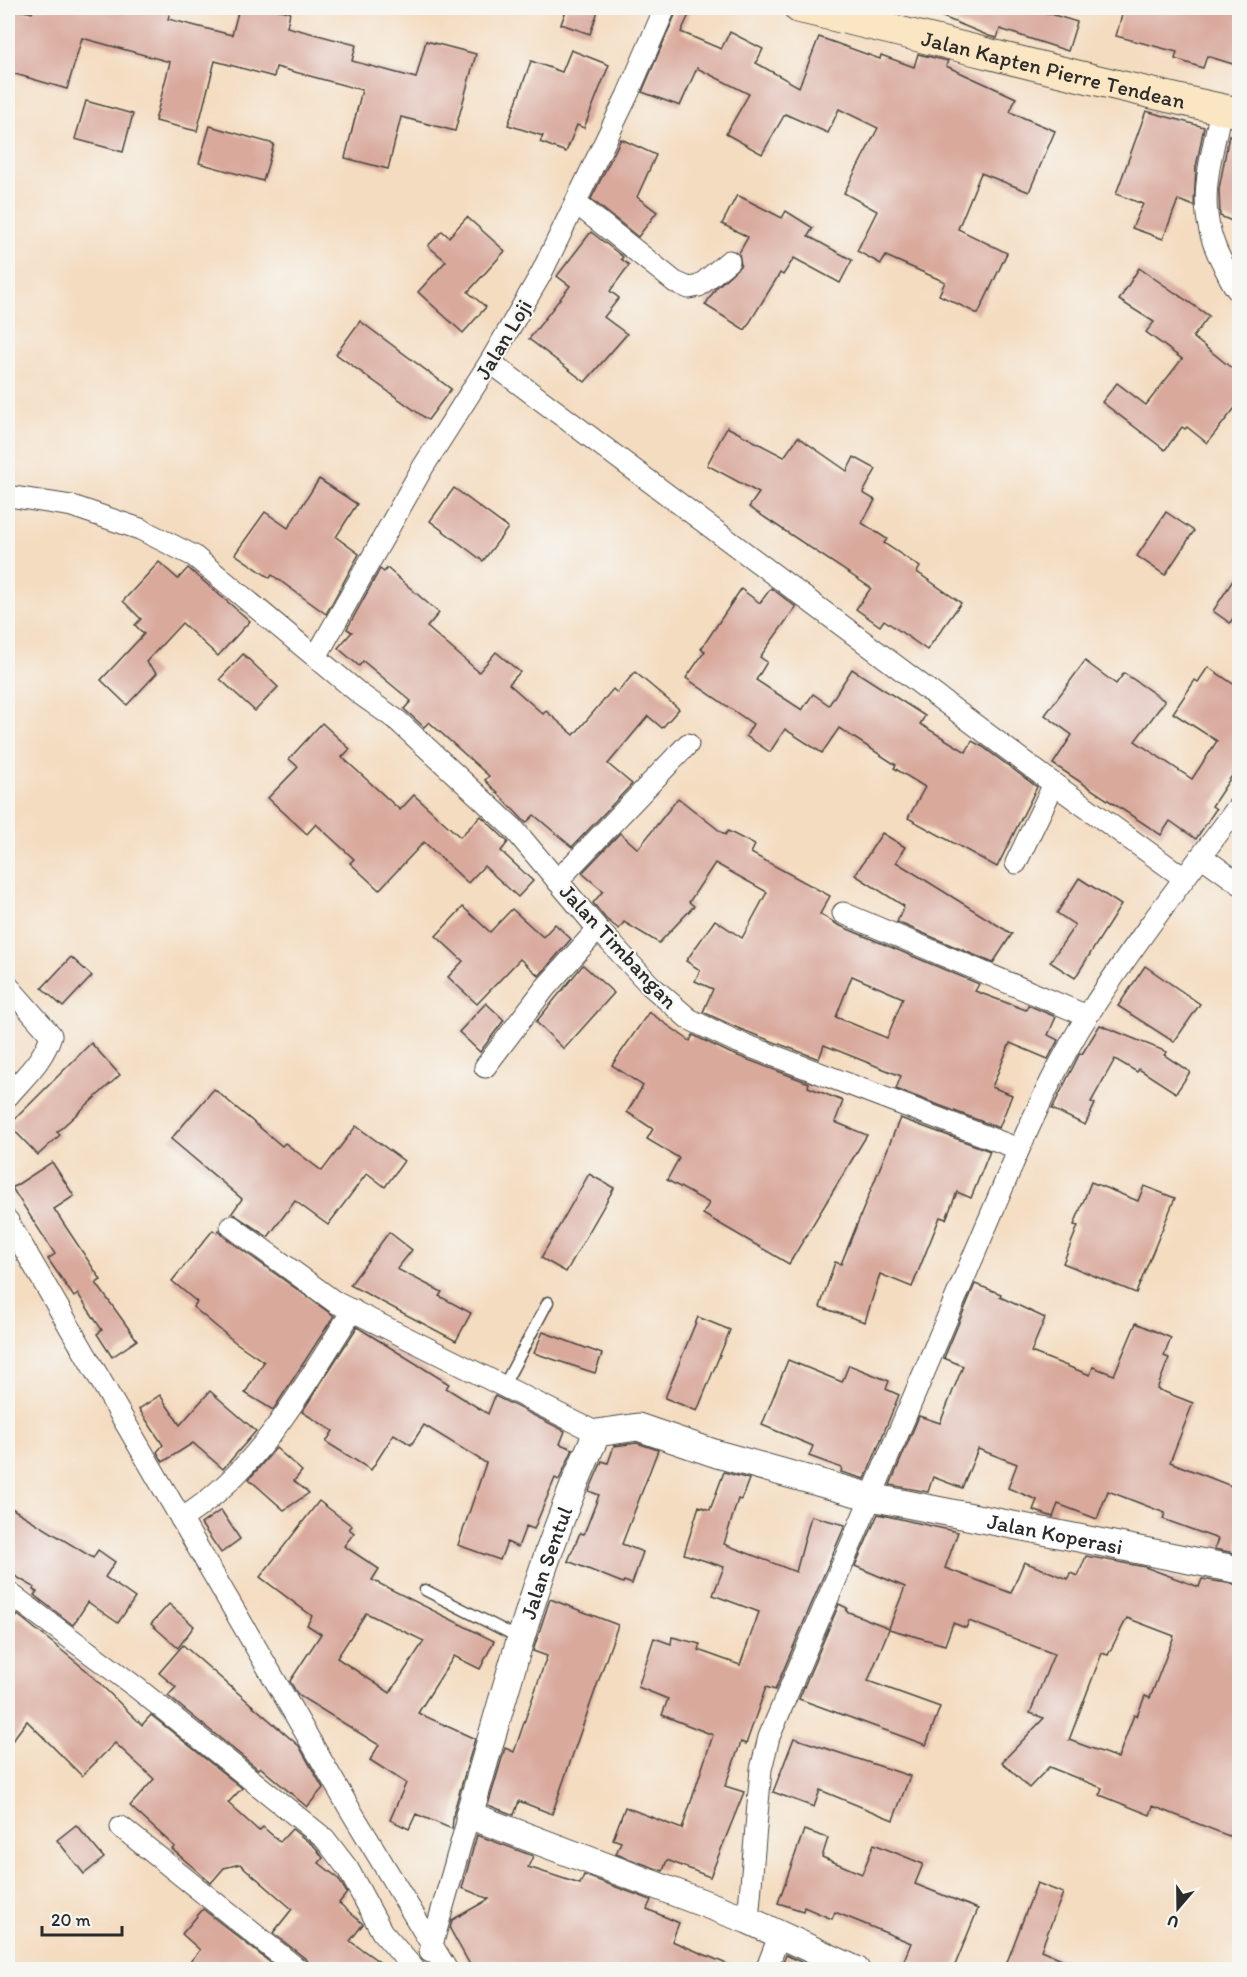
<svg xmlns="http://www.w3.org/2000/svg" width="1247" height="1977" viewBox="0 0 1247 1977" font-family="Itim,sans-serif">
	<style>
		.building { fill: #d9a99c; fill-rule: evenodd }
		.lines { fill: none; stroke-linecap: round; stroke-linejoin: round }
		.service-casing { stroke: #494641; stroke-width: 13 }
		.minor-casing { stroke: #494641; stroke-width: 23 }
		.tertiary-casing { stroke: #494641; stroke-width: 29 }
		.secondary-casing { stroke: #494641; stroke-width: 32 }
		.service { stroke: #fff; stroke-width: 10 }
		.minor { stroke: #fff; stroke-width: 21 }
		.tertiary { stroke: #fff; stroke-width: 27 }
		.secondary { stroke: #fbe6c4; stroke-width: 30 }
		.labels { text-anchor: middle; stroke-width: 4.5; stroke-linejoin: round; paint-order: stroke }
		.street-label { font-size: 22px; fill: #2b2b2b; stroke: #f6f6f2 }
	</style>
	<rect width="100%" height="100%" fill="#f6f6f2"/>
	<filter id="ink" filterUnits="userSpaceOnUse"><feTurbulence type="fractalNoise" baseFrequency=".0167" numOctaves="2"/><feDisplacementMap in="SourceGraphic" scale="12" xChannelSelector="R" yChannelSelector="G"/><feConvolveMatrix kernelMatrix="1 2 1 2 8 2 1 2 1" color-interpolation-filters="sRGB"/></filter>
	<filter id="wash" filterUnits="userSpaceOnUse"><feTurbulence type="fractalNoise" baseFrequency=".008" numOctaves="4" result="noise"/><feDisplacementMap in="SourceGraphic" scale="24" xChannelSelector="R" yChannelSelector="G"/><feGaussianBlur stdDeviation="1.35" result="paint"/><feColorMatrix in="noise" values="0 0 0 0 0 0 0 0 0 0 0 0 0 0 0 0 0 1.4 0 .05"/><feComposite in="paint" operator="in"/></filter>
	<g filter="url(#wash)">
		<rect width="100%" height="100%" fill="#f4dcc0"/>
		<g id="blocks">
			<g class="building">
				<polygon points="8,8 32,13 34,8 171,8 168,19 232,35 239,8 271,8 290,12 287,27 356,45 352,61 416,78 426,41 476,54 455,131 401,117 388,169 345,158 362,90 276,67 274,77 215,61 197,131 155,121 170,62 82,38 67,89 8,72"/>
				<polygon points="567,8 599,8 590,34 561,24"/>
				<polygon points="678,8 692,8 681,32 721,49 730,32 763,49 756,63 799,87 819,37 880,59 881,55 914,67 918,54 948,61 946,66 1016,98 1010,112 1055,131 1029,192 981,173 958,229 1007,253 978,314 939,295 945,282 886,256 881,264 857,251 877,211 844,193 878,128 839,109 828,133 785,114 762,154 726,134 749,94 697,68 680,106 642,92"/>
				<polygon points="921,8 1031,8 1077,22 1068,51 1000,29 997,38 989,36"/>
				<polygon points="1124,8 1239,8 1239,66 1207,56 1203,68 1175,59 1177,52 1116,36"/>
				<polygon points="571,50 609,65 584,128 577,125 566,152 540,142 543,136 508,125 531,61 562,72"/>
				<polygon points="86,101 133,114 123,152 75,139"/>
				<polygon points="1146,111 1204,127 1196,167 1194,206 1178,200 1163,239 1132,228 1143,204 1116,194"/>
				<polygon points="210,126 274,144 263,181 199,163"/>
				<polygon points="1229,135 1239,139 1239,224 1220,216 1219,189"/>
				<polygon points="621,139 656,155 637,197 657,212 638,237 591,199"/>
				<polygon points="737,195 782,218 786,211 813,228 808,236 852,260 840,283 794,258 783,275 780,273 745,330 705,305 716,288 741,265 739,253 748,237 722,224"/>
				<polygon points="467,217 505,251 468,292 486,307 463,333 418,292 446,261 428,246 442,231 449,237"/>
				<polygon points="591,232 623,257 621,259 629,265 610,291 619,298 604,317 627,334 585,382 529,339 570,286 557,276"/>
				<polygon points="1139,268 1209,316 1193,337 1239,374 1239,403 1207,443 1187,427 1185,429 1182,427 1165,450 1102,402 1117,383 1146,405 1182,359 1146,332 1154,322 1119,300"/>
				<polygon points="360,321 451,389 428,420 336,354"/>
				<polygon points="727,427 784,457 798,437 847,471 854,457 876,469 863,493 875,500 862,523 887,539 884,543 920,567 917,572 961,603 927,650 884,620 880,626 856,609 871,588 749,507 759,493 707,465"/>
				<polygon points="319,479 357,504 336,537 359,554 326,614 272,575 270,578 235,554 265,512 288,528"/>
				<polygon points="454,488 508,528 483,561 430,521"/>
				<polygon points="1166,512 1194,531 1165,575 1137,556"/>
				<polygon points="159,562 178,579 188,568 250,621 218,656 182,623 146,662 157,673 127,705 101,680 144,634 135,625 141,619 123,601"/>
				<polygon points="387,568 439,613 427,627 479,672 496,652 520,672 509,684 543,714 546,711 574,735 613,689 617,693 635,672 679,709 662,728 648,716 608,764 632,784 572,847 534,815 526,823 485,780 489,776 429,722 424,727 404,709 411,701 363,661 359,666 338,648 352,632 347,629 380,569 384,572"/>
				<polygon points="1239,571 1239,609 1230,623 1213,611"/>
				<polygon points="771,588 796,607 760,657 767,662 756,680 802,710 813,694 829,705 852,669 925,716 920,724 966,752 972,741 983,747 1037,787 997,867 908,818 925,787 894,768 896,765 839,728 822,753 785,729 770,752 746,736 753,724 686,678 705,651 701,649 741,589 760,603"/>
				<polygon points="243,654 278,687 255,711 220,679"/>
				<polygon points="1085,661 1116,684 1124,673 1165,701 1135,741 1192,779 1217,741 1173,713 1195,680 1198,682 1208,667 1239,688 1239,765 1212,806 1216,809 1196,839 1170,821 1161,835 1053,764 1072,735 1045,715"/>
				<polygon points="322,723 350,749 342,757 400,810 414,795 460,837 481,816 508,842 501,851 533,881 518,897 484,866 468,883 424,842 379,890 350,863 354,859 316,824 307,834 268,798 298,767 289,759"/>
				<path d="M678 798 725 835 728 831 755 845 751 853 830 896 820 914 838 925 979 984 975 991 1026 1010 1028 1005 1056 1017 1048 1035 1058 1040 1048 1059 1010 1043 992 1087 1012 1095 999 1128 896 1089 901 1076 824 1045 819 1059 740 1029 703 1012 713 989 695 981 700 970 686 961 715 920 742 938 767 892 715 863 689 902 694 906 659 943 624 922 619 929 606 919 593 903 603 891 582 873 620 833 638 849ZM852 976 903 998 887 1038 836 1017Z"/>
				<polygon points="882,833 905,847 896,862 1012,934 993,963 897,922 904,906 855,875"/>
				<polygon points="1079,878 1121,905 1075,978 1050,962 1075,925 1057,913"/>
				<polygon points="463,907 490,932 512,909 543,937 555,924 571,939 539,976 520,959 477,1004 448,977 463,961 436,936"/>
				<polygon points="71,957 92,976 63,1007 42,988"/>
				<polygon points="583,965 614,993 564,1049 536,1022"/>
				<polygon points="1145,966 1200,1004 1174,1042 1118,1006"/>
				<polygon points="486,1003 504,1020 480,1052 459,1032"/>
				<polygon points="649,1012 690,1041 693,1035 730,1053 809,1083 808,1087 843,1101 835,1122 867,1135 789,1264 703,1214 709,1203 667,1180 679,1158 647,1139 653,1129 627,1112 643,1086 612,1065"/>
				<polygon points="1100,1025 1167,1052 1164,1055 1190,1072 1176,1093 1139,1069 1137,1072 1115,1059 1091,1102 1095,1104 1085,1125 1052,1109 1080,1053 1082,1054"/>
				<polygon points="91,1043 120,1075 57,1132 60,1135 38,1155 9,1125"/>
				<polygon points="214,1089 282,1146 285,1143 322,1171 356,1126 404,1161 385,1187 367,1173 328,1225 295,1201 268,1237 232,1213 242,1199 171,1139"/>
				<polygon points="900,1118 990,1151 971,1198 957,1192 946,1219 940,1217 912,1287 880,1274 865,1322 820,1307 835,1262 841,1264"/>
				<polygon points="52,1162 74,1196 54,1209 101,1280 96,1283 137,1340 112,1357 97,1334 102,1330 78,1294 74,1297 48,1259 55,1254 12,1188"/>
				<polygon points="589,1174 614,1188 566,1272 541,1258"/>
				<polygon points="1091,1182 1138,1201 1144,1186 1175,1198 1136,1293 1063,1263 1078,1226 1074,1225"/>
				<polygon points="213,1230 217,1233 219,1230 223,1236 334,1316 273,1410 245,1393 264,1362 235,1342 193,1307 197,1302 172,1281"/>
				<polygon points="389,1232 412,1250 397,1269 442,1292 439,1296 471,1313 456,1341 350,1285"/>
				<polygon points="975,1284 1001,1294 1000,1297 1045,1318 1031,1352 1090,1375 1093,1367 1114,1375 1136,1323 1171,1338 1164,1356 1169,1358 1157,1389 1193,1403 1170,1462 1239,1489 1239,1554 1214,1549 1218,1539 1163,1519 1165,1513 1108,1491 1097,1519 1058,1504 1053,1517 1033,1510 1037,1500 1008,1488 1017,1464 978,1449 962,1488 933,1477 928,1492 890,1485 919,1416 940,1423 963,1366 944,1358"/>
				<polygon points="698,1317 730,1330 697,1411 665,1398"/>
				<polygon points="357,1327 449,1384 446,1388 488,1414 495,1396 565,1431 560,1444 573,1449 559,1480 555,1478 534,1529 526,1526 518,1547 507,1542 500,1560 458,1545 486,1463 424,1425 411,1445 394,1434 371,1470 326,1442 333,1431 302,1412"/>
				<polygon points="543,1332 602,1354 595,1373 534,1353"/>
				<polygon points="788,1360 842,1382 849,1365 889,1381 886,1389 899,1395 865,1479 841,1472 842,1468 809,1456 813,1446 762,1425"/>
				<polygon points="210,1391 256,1431 223,1469 193,1443 163,1462 157,1452 163,1445 139,1409 160,1395 180,1425"/>
				<polygon points="637,1443 658,1450 622,1544 643,1552 632,1584 624,1581 623,1583 568,1561 580,1533 584,1534 599,1495 589,1491 602,1461 608,1463 614,1446"/>
				<polygon points="276,1448 302,1471 294,1481 309,1493 284,1510 249,1479"/>
				<polygon points="724,1472 749,1479 741,1500 738,1499 724,1544 796,1572 811,1516 845,1525 775,1690 766,1687 746,1744 741,1742 725,1786 744,1792 710,1877 667,1860 663,1871 616,1854 621,1842 613,1839 625,1807 682,1829 713,1735 662,1715 668,1699 638,1687 654,1638 671,1644 672,1637 700,1644 698,1650 740,1665 759,1612 713,1595 724,1567 684,1554 699,1506 710,1510"/>
				<path d="M319 1501 352 1526 349 1529 354 1533 344 1546 379 1569 372 1580 494 1641 480 1669 454 1656 418 1713 475 1739 454 1811 452 1829 416 1814 409 1829 390 1820 406 1783 370 1760 379 1745 298 1695 290 1681 321 1634 307 1625 312 1616 260 1577ZM366 1613 424 1641 390 1693 337 1658Z"/>
				<polygon points="8,1506 93,1558 98,1550 115,1562 105,1577 135,1598 118,1623 88,1602 73,1625 34,1595 37,1592 33,1590 34,1587 8,1572"/>
				<polygon points="221,1510 240,1539 221,1553 201,1524"/>
				<path d="M878 1514 958 1532 945 1568 1011 1593 1024 1562 1068 1579 1070 1573 1078 1576 1086 1556 1145 1567 1199 1587 1202 1579 1239 1585V1840L1153 1806 1150 1815 1100 1795 1102 1788 1049 1767 1029 1788 1002 1762 1044 1718 1030 1713 1054 1654 969 1621 966 1628 953 1623 945 1645 889 1629 868 1681 940 1707 926 1745 799 1699 839 1604 847 1608 846 1611 889 1628 905 1587 855 1566ZM1127 1618 1174 1636 1150 1698 1145 1696 1137 1716 1134 1715 1118 1758 1069 1740 1102 1653 1108 1655Z"/>
				<polygon points="550,1599 618,1625 552,1814 519,1801 514,1815 488,1805 505,1748 514,1752 547,1656 533,1651"/>
				<polygon points="169,1604 194,1626 178,1648 151,1624"/>
				<polygon points="18,1615 86,1670 142,1725 151,1715 242,1788 228,1803 259,1831 263,1827 280,1842 292,1829 316,1848 323,1858 319,1863 338,1878 347,1893 339,1903 363,1924 350,1941 391,1970 312,1970 307,1960 273,1933 292,1909 240,1864 224,1868 211,1883 172,1849 175,1847 130,1806 154,1779 115,1743 82,1776 27,1721 8,1746 8,1627"/>
				<polygon points="183,1645 299,1746 323,1788 307,1807 260,1767 258,1769 168,1696 176,1687 159,1673"/>
				<polygon points="794,1738 910,1776 893,1820 820,1790 814,1807 773,1792"/>
				<polygon points="76,1825 104,1858 84,1874 57,1840"/>
				<polygon points="804,1830 828,1838 822,1857 862,1874 874,1844 923,1864 915,1884 978,1909 953,1970 900,1970 911,1943 835,1912 832,1919 804,1907 803,1911 778,1903"/>
				<polygon points="477,1835 533,1856 528,1867 580,1884 584,1875 651,1900 647,1909 679,1923 672,1941 741,1970 473,1970 450,1929 452,1920 489,1899 462,1888"/>
				<polygon points="1037,1883 1063,1893 1041,1950 1087,1970 1004,1970"/>
				<polygon points="203,1909 272,1964 274,1970 183,1970 200,1950 182,1934"/>
				<polygon points="786,1955 817,1970 780,1970"/>
			</g>
		</g>
	</g>
	<g filter="url(#ink)">
		<use href="#blocks" fill-opacity="0" stroke="#494641" stroke-width="1.5"/>
		<g class="lines">
			<defs>
				<g id="service">
					<polyline points="503,1387 548,1302"/>
					<polyline points="425,1590 521,1639"/>
				</g>
				<g id="minor">
					<path d="M1221 109C1210 167 1193 209 1223 264 1228 274 1232 285 1240 293"/>
					<polyline points="577,204 675,282 689,288 699,286 729,261"/>
					<polyline points="490,362 1054,784 1184,878"/>
					<polyline points="8,496 72,506 140,529 194,556 360,694 398,721 513,828 598,929 650,985 689,1019 735,1041 1019,1149"/>
					<polyline points="316,657 423,467 490,362 541,274 627,96 665,8"/>
					<polyline points="1201,856 1240,884"/>
					<polyline points="1016,863 1054,784"/>
					<polyline points="557,881 688,744"/>
					<polyline points="843,913 1087,1016"/>
					<path d="M8 986 51 1035C44 1060 24 1077 8 1096"/>
					<polyline points="485,1067 545,988 598,929"/>
					<polyline points="8,1221 348,1806 447,1970"/>
					<polyline points="231,1226 335,1302 597,1433"/>
					<path d="M181 1519C259 1471 304 1385 353 1310"/>
					<polyline points="8,1592 137,1688 325,1839 348,1869 382,1932 415,1970"/>
					<polyline points="121,1827 299,1970"/>
					<path d="M748 1920 761 1769 769 1737 1019 1149C1040 1103 1061 1057 1088 1015 1135 942 1188 874 1240 804"/>
					<polyline points="430,1952 469,1815"/>
					<polyline points="766,1970 780,1934"/>
				</g>
				<g id="tertiary">
					<path id="s1" d="M856 1970 748 1920 469 1815C507 1687 540 1554 597 1433L638 1427 717 1454 871 1497 1240 1570"/>
				</g>
				<g id="secondary">
					<path id="s2" d="M799 8C946 41 1091 82 1240 113"/>
				</g>
			</defs>
			<use href="#service" class="service-casing"/>
			<use href="#minor" class="minor-casing"/>
			<use href="#tertiary" class="tertiary-casing"/>
			<use href="#secondary" class="secondary-casing"/>
			<use href="#service" class="service"/>
			<use href="#minor" class="minor"/>
			<use href="#tertiary" class="tertiary"/>
			<use href="#secondary" class="secondary"/>
		</g>
	</g>
	<g class="labels">
		<g class="street-label">
			<text dy="8" stroke="none"><textPath href="#s2" startOffset="262">Jalan Kapten Pierre Tendean</textPath></text>
			<text transform="translate(503 339) rotate(-59)" y="8">Jalan Loji</text>
			<text transform="translate(619 946) rotate(47)" y="8">Jalan Timbangan</text>
			<text dy="8" stroke="none"><textPath href="#s1" startOffset="1293">Jalan Koperasi</textPath></text>
			<text dy="8" stroke="none"><textPath href="#s1" startOffset="681">Jalan Sentul</textPath></text>
		</g>
	</g>
	<rect width="1247" height="1977" fill="none" stroke="#f6f6f2" stroke-width="30"/>
	<g transform="translate(1178 1908) rotate(200)" stroke="#f6f6f2" stroke-width="4.5" paint-order="stroke">
	<path d="M0-4.5L10 22L0 15L-10 22Z" fill="#2b2b2b"/>
	<text y="-9" font-size="16" font-weight="bold" text-anchor="middle" fill="#2b2b2b">U</text>
	</g>
	<path d="M42 1926v9h80v-9" fill="none" stroke="#2b2b2b" stroke-width="3"/>
	<text x="51" y="1926" font-size="18" fill="#2b2b2b" stroke="#f6f6f2" stroke-width="4.5" paint-order="stroke">20 m</text>
</svg>
